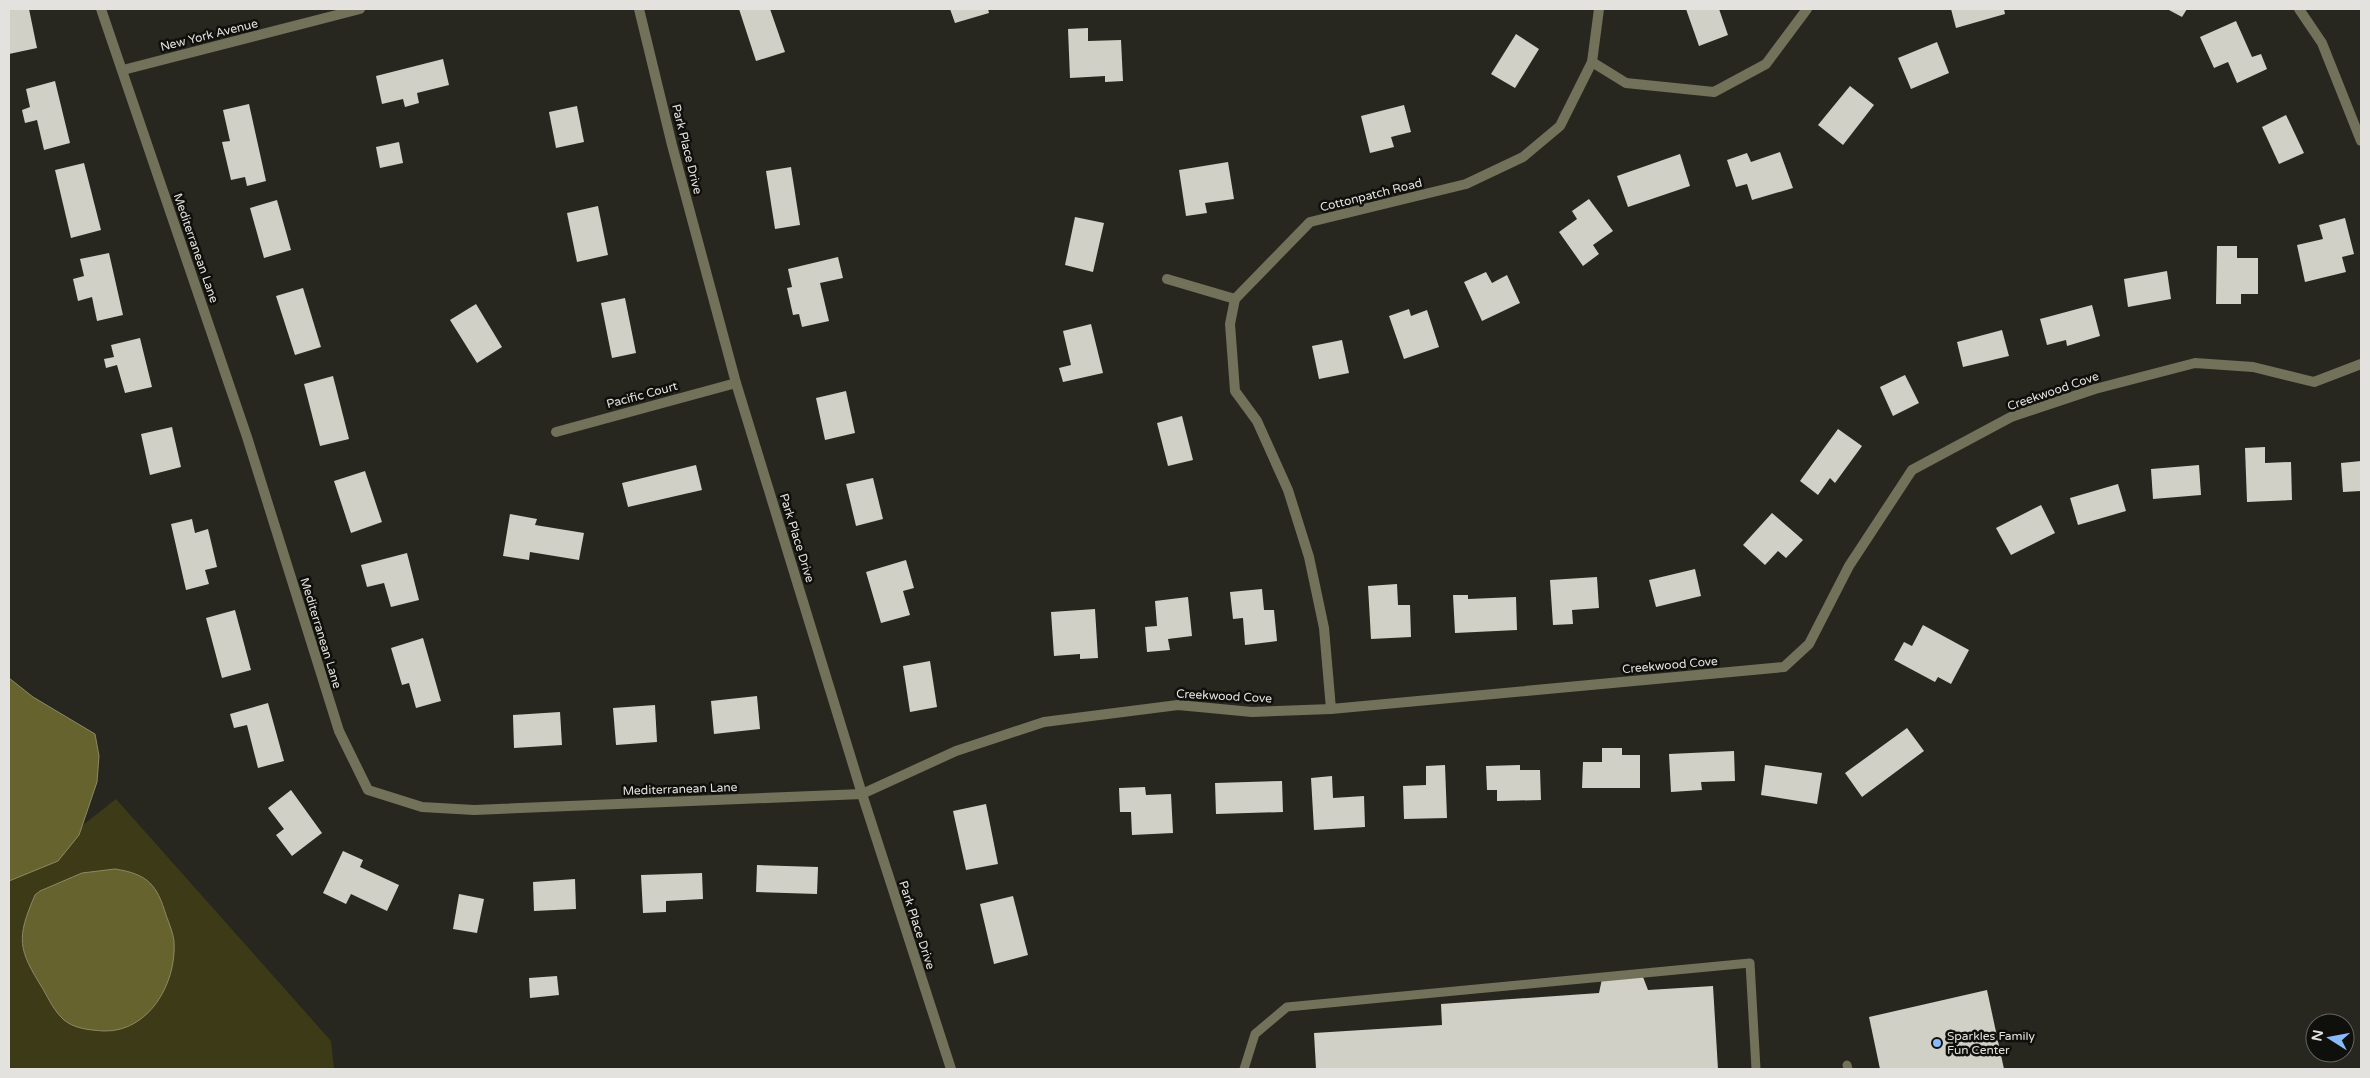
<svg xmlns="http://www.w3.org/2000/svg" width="2370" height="1078" viewBox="0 0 2370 1078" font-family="'Varela Round',sans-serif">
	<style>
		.green { fill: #3d3b17 }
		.water { fill: #67632e; stroke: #8c8963 }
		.building { fill: #d0d0c6 }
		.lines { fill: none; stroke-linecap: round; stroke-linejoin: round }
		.service { stroke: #72715a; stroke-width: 9 }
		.minor { stroke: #72715a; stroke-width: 10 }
		.tertiary { stroke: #72715a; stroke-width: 10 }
		.poi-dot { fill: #87bbfc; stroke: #0f0f0c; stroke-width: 2 }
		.labels { text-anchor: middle; stroke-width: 5; stroke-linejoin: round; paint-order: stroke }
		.street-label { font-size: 12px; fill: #e3e2de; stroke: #0f0f0c }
		.poi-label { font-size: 12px; fill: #e3e2de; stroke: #0f0f0c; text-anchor: start }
	</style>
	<rect width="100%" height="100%" fill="#27271f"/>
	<polygon class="green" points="116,799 331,1041 334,1069 9,1069 9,876 22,873"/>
	<g class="water">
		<polygon points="9,678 33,697 95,734 99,756 97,782 79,835 58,861 9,881"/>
		<path d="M115 869C148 874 157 885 166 915 169 923 173 933 174 941 177 983 149 1032 104 1031 90 1030 75 1029 64 1020 55 1012 49 1000 43 989 18 949 16 939 35 895L40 891 82 873Z"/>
	</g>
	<g class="building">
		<polygon points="9,9 29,9 37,48 9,54"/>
		<polygon points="739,9 770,9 785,52 756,61"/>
		<polygon points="950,9 988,9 989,13 955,23"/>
		<polygon points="1686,9 1719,9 1728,35 1699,46"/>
		<polygon points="1951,9 2004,9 2005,14 1956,28"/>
		<polygon points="2167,9 2187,9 2182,17"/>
		<polygon points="2236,21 2252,57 2261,54 2267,69 2237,83 2228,62 2214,68 2200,37"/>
		<polygon points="1088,28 1088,41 1121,40 1123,81 1105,82 1105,76 1070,78 1068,29"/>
		<polygon points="1516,34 1539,49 1515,88 1491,74"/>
		<polygon points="1937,42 1949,73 1911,89 1898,58"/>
		<polygon points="443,59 449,85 417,93 419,103 405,107 403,99 382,104 376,76"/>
		<polygon points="55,81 70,143 44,150 37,120 25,123 22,110 30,107 26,89"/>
		<polygon points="1850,86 1874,105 1843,145 1818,125"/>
		<polygon points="249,104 266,181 247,186 245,177 231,180 222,142 230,141 223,110"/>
		<polygon points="1404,105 1411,132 1391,137 1394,147 1370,153 1361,116"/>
		<polygon points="577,106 584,142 556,148 549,112"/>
		<polygon points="2286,115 2304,153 2279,164 2262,127"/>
		<polygon points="399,142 403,163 380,168 376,147"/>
		<polygon points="1780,152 1793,188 1752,200 1747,184 1736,187 1727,160 1747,153 1751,162"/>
		<polygon points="1680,154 1690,186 1628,207 1617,176"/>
		<polygon points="1228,162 1234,199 1205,203 1207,213 1186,216 1179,170"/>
		<polygon points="84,163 101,230 71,238 55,170"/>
		<polygon points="791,167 800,225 775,229 766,171"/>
		<polygon points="1589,199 1613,231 1593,245 1599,254 1583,266 1559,232 1577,219 1572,211"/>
		<polygon points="277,200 291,250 264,258 250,208"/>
		<polygon points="598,206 608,255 577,262 567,213"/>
		<polygon points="1075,217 1104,223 1093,272 1065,265"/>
		<polygon points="2345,218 2354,254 2342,257 2346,272 2305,282 2297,245 2323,239 2319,225"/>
		<polygon points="2217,246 2237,246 2237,258 2258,258 2258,294 2241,294 2241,304 2216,304"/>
		<polygon points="109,253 123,315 97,321 92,297 78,301 73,279 84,276 80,259"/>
		<polygon points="838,257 843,278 820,283 829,321 802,327 799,314 793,315 787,288 792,287 788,269"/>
		<polygon points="2167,271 2171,299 2128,307 2124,279"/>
		<polygon points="1486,272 1492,283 1507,275 1520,303 1482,321 1464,282"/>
		<polygon points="303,288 321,347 295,355 276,296"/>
		<polygon points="625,298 636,353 612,358 601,303"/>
		<polygon points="476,304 502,347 477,363 450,320"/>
		<polygon points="2092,305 2100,336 2067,346 2066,340 2047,345 2040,319"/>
		<polygon points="1409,309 1411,316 1427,310 1439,347 1404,359 1389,316"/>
		<polygon points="1091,324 1103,373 1063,382 1059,368 1071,365 1063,331"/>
		<polygon points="2002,330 2009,356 1963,367 1957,342"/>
		<polygon points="140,338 152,387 125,393 117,365 106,368 104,359 114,357 111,345"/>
		<polygon points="1342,340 1349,373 1319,379 1312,346"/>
		<polygon points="1905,375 1919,403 1893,416 1880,387"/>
		<polygon points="333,376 349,439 320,446 304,384"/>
		<polygon points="846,391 855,433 825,440 816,398"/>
		<polygon points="1182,416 1193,460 1168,466 1157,423"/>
		<polygon points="172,427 181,467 150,475 141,434"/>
		<polygon points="1838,429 1862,446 1835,483 1830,478 1818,495 1800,481"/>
		<polygon points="2265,447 2265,463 2291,462 2292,500 2247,502 2245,448"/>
		<polygon points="2361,461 2361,491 2343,492 2341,463"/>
		<polygon points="696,465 702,490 628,507 622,483"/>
		<polygon points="2199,465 2201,495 2153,499 2151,469"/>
		<polygon points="365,471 382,522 351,533 334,481"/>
		<polygon points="873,478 883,519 856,526 846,484"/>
		<polygon points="2118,484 2126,511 2078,525 2070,498"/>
		<polygon points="2041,505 2055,533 2011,555 1996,528"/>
		<polygon points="1772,513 1803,540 1786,558 1778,551 1765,565 1743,545"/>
		<polygon points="510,514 537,519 535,525 584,533 579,560 530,552 529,560 503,556"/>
		<polygon points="192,519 195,533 208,529 217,567 205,570 209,584 186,590 171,524"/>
		<polygon points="407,553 419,600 391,607 384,583 367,587 361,565"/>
		<polygon points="906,560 914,588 903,591 910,615 881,623 866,572"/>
		<polygon points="1695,569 1701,596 1656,607 1649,580"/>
		<polygon points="1597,577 1599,608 1572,610 1573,624 1553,625 1550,580"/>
		<polygon points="1397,584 1398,605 1410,605 1411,637 1371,639 1368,586"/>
		<polygon points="1262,589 1264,610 1274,610 1277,641 1245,645 1243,618 1233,619 1230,592"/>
		<polygon points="1453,595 1468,595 1468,599 1516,597 1517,630 1455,633"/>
		<polygon points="1188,597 1192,636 1168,639 1170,650 1147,652 1145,627 1157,626 1155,601"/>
		<polygon points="1095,609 1098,658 1080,659 1080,654 1054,656 1051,612"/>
		<polygon points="235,610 251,670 222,678 206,618"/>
		<polygon points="1923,625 1969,650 1951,684 1938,677 1935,682 1894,660 1904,642 1912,646"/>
		<polygon points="423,638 441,701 416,708 409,683 402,685 391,648"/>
		<polygon points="930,661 937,707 910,712 903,666"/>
		<polygon points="757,696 760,729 714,734 711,701"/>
		<polygon points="268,703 284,761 258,768 247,725 234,728 230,714"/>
		<polygon points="655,705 657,742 616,745 613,708"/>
		<polygon points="560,712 562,745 514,748 513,715"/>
		<polygon points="1907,728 1924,751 1862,797 1845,773"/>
		<polygon points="1602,748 1622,748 1622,755 1640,755 1640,788 1582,788 1583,762 1602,762"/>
		<polygon points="1734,751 1735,781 1701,782 1702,790 1671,792 1669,754"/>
		<polygon points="1445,765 1447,818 1404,819 1403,786 1426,785 1426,766"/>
		<polygon points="1520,765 1520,770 1540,770 1541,800 1497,801 1497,790 1487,790 1486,766"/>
		<polygon points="1765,765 1822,773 1817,804 1761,795"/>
		<polygon points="1332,776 1333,798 1364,796 1365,827 1314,830 1311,778"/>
		<polygon points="1282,781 1283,812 1216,814 1215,783"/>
		<polygon points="1145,787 1146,795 1171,794 1173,833 1132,835 1131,812 1120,812 1119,788"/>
		<polygon points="291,790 322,833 292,856 276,835 284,829 268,808"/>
		<polygon points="986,804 998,864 966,870 953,811"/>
		<polygon points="343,851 363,860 360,867 399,885 387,911 351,894 346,904 323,893"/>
		<polygon points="757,865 818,867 817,894 756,892"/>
		<polygon points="702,873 703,899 666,901 666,912 643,913 641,875"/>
		<polygon points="575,879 576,909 534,911 533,882"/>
		<polygon points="459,894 484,899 477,933 453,929"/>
		<polygon points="1013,896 1028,955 994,964 980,904"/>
		<polygon points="557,976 559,995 530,998 529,978"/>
		<polygon points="1643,977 1648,990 1713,986 1718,1069 1316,1069 1314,1033 1442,1025 1441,1004 1599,993 1602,979"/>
		<polygon points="1987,990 2004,1069 1880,1069 1869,1017"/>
	</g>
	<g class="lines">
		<g class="service">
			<polyline points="1847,1065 1848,1069"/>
			<polyline points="1244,1069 1255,1034 1287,1007 1750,963 1756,1069"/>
		</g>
		<g class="minor">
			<polyline points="101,9 247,437 339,731 368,790 422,807 474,810 862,794 956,751 1044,722 1178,705 1252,712 1331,709 1784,667 1809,644 1849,566 1912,470 2011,417 2095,389 2195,363 2253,367 2314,382 2361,364"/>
			<polyline points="2299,9 2322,43 2361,141"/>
			<polyline points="1592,62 1626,83 1714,92 1766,64 1807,9"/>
			<polyline points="123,70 360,9"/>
			<polyline points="1167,279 1235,299"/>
			<polyline points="556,432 736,383"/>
			<polyline points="1331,709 1324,628 1309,557 1288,490 1257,421 1235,391 1230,324 1235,299 1310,222 1466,184 1523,157 1560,126 1592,62 1599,9"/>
		</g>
		<polyline class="tertiary" points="639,9 672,145 736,383 862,794 951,1069"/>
	</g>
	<circle class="poi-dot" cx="1937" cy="1043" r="5"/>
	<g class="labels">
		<g class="street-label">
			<text transform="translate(209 35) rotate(-14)" y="4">New York Avenue</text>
			<text transform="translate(687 149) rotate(76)" y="4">Park Place Drive</text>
			<text transform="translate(1371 195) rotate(-14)" y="4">Cottonpatch Road</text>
			<text transform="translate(196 248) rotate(71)" y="4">Mediterranean Lane</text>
			<text transform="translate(2053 391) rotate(-19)" y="4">Creekwood Cove</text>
			<text transform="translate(642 395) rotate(-15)" y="4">Pacific Court</text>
			<text transform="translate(797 538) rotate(73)" y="4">Park Place Drive</text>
			<text transform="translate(321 633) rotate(73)" y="4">Mediterranean Lane</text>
			<text transform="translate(1670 665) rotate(-5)" y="4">Creekwood Cove</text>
			<text transform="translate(1224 696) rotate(3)" y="4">Creekwood Cove</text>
			<text transform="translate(680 789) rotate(-2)" y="4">Mediterranean Lane</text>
			<text transform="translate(917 925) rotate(72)" y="4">Park Place Drive</text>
		</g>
		<g class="poi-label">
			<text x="1947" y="1040">Sparkles Family<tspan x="1947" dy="14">Fun Center</tspan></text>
		</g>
	</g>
	<rect width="2370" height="1078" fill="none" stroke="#e3e2de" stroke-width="20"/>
	<g transform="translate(2330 1038) rotate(281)"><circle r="24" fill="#0f0f0c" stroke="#646360"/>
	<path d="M0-4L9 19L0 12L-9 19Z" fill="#87bbfc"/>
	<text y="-8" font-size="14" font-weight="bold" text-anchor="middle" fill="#e3e2de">N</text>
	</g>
</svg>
